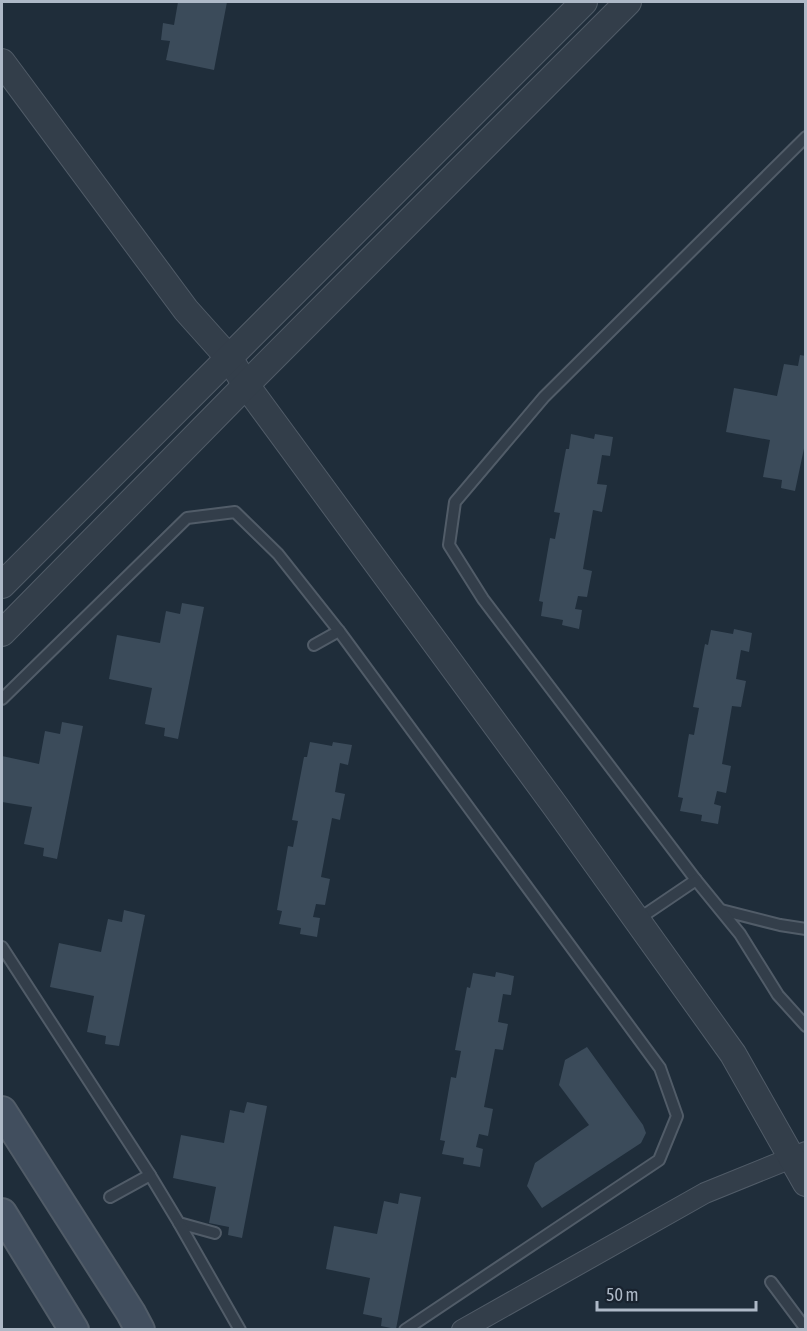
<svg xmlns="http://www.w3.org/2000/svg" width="807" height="1331" viewBox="0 0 807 1331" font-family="'Asap Condensed',sans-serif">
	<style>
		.building { fill: #3b4b5a }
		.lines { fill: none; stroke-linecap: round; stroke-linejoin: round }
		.service-casing { stroke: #515c68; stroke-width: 14 }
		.minor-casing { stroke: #515c68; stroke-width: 22 }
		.tertiary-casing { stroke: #515c68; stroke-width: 28 }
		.secondary-casing { stroke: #515c68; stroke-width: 32 }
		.service { stroke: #333e4a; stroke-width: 10 }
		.minor { stroke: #333e4a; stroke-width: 20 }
		.tertiary { stroke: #333e4a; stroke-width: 26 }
		.secondary { stroke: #414e5e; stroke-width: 28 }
	</style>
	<rect width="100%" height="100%" fill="#1f2d3a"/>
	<g class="building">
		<polygon points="178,2 227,2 214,70 166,60 170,41 161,40 163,23 174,25"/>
		<polygon points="800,355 806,356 806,439 795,491 781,488 782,480 763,477 770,440 726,432 734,388 777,396 784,364 798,366"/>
		<polygon points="571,434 594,439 595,434 613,437 610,456 602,455 597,484 607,485 602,512 593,510 583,569 592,571 587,597 578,596 575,609 582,610 579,629 562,625 563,620 541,616 543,602 539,601 550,538 555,539 560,513 554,512 566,449 569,449"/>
		<polygon points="182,603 204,607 178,739 164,736 165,728 145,724 152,688 109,679 117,635 160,643 166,611 180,614"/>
		<polygon points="734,629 752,633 749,652 741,650 736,679 746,681 741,707 732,706 722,764 731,766 726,793 717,791 714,804 721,806 718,824 701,821 702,815 680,811 683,798 678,797 689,734 694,735 699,708 693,707 705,644 708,645 711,630 733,634"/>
		<polygon points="62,722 83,726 57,859 43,856 44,848 24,844 32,807 2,802 2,756 39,764 45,731 60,734"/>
		<polygon points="310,742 332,746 333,742 352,745 348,765 340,763 335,792 345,794 340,820 332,818 321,877 330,879 325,905 316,904 313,917 320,918 317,937 300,934 301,928 279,924 282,911 277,910 288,846 293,847 298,821 292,820 304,757 307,757"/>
		<polygon points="124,910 145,915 119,1046 105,1044 106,1036 87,1032 94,996 50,987 59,943 101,952 108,919 122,922"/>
		<polygon points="496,972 514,976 511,995 503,994 498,1022 508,1024 503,1050 495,1049 484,1107 493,1109 488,1136 479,1134 476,1147 483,1149 480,1167 463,1164 464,1158 442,1154 445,1141 440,1140 451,1077 456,1078 461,1051 455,1050 467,987 470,988 473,973 495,977"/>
		<polygon points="587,1047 643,1125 646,1133 641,1143 542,1208 527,1186 535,1163 589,1125 559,1085 565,1060"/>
		<polygon points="247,1102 267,1106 242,1238 228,1235 229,1227 209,1223 216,1187 173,1178 181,1135 224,1143 230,1110 244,1113"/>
		<polygon points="400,1193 421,1197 396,1329 381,1326 382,1318 363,1314 370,1278 326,1269 334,1226 377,1234 384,1201 398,1204"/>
	</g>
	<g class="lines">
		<defs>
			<g id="service">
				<polyline points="314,645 339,631 660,1068 677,1116 659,1160 405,1330"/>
				<polyline points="2,699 187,518 235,512 278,554 339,631"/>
				<polyline points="696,880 483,599 449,545 455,502 544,397 806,137"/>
				<polyline points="721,910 780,925 806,929"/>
				<polyline points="637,920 696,880 740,934 778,995 806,1026"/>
				<polyline points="2,947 150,1175"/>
				<polyline points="110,1197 150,1175 179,1223 215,1233"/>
				<polyline points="179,1223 240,1330"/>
				<polyline points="771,1282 806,1329"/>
			</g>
			<polyline id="minor" points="462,1330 705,1193 806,1152"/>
			<g id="tertiary">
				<polyline points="2,62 186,310 229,358 246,385 556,807 733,1054 806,1183"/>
				<polyline points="2,585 584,2"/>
				<polyline points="2,633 246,385 628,2"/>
			</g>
			<g id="secondary">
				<polyline points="2,1111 131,1313 140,1330"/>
				<polyline points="2,1213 74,1330"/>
			</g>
		</defs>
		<use href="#service" class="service-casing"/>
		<use href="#minor" class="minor-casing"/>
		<use href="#tertiary" class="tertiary-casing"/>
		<use href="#secondary" class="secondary-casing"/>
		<use href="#service" class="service"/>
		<use href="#minor" class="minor"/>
		<use href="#tertiary" class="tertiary"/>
		<use href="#secondary" class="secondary"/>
	</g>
	<rect width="807" height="1331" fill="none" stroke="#aeb9c7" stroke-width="6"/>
	<path d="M597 1301v9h159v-9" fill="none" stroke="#aeb9c7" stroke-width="3"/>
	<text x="606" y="1301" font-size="18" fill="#aeb9c7" stroke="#19232f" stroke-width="4.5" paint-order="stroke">50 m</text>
</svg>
